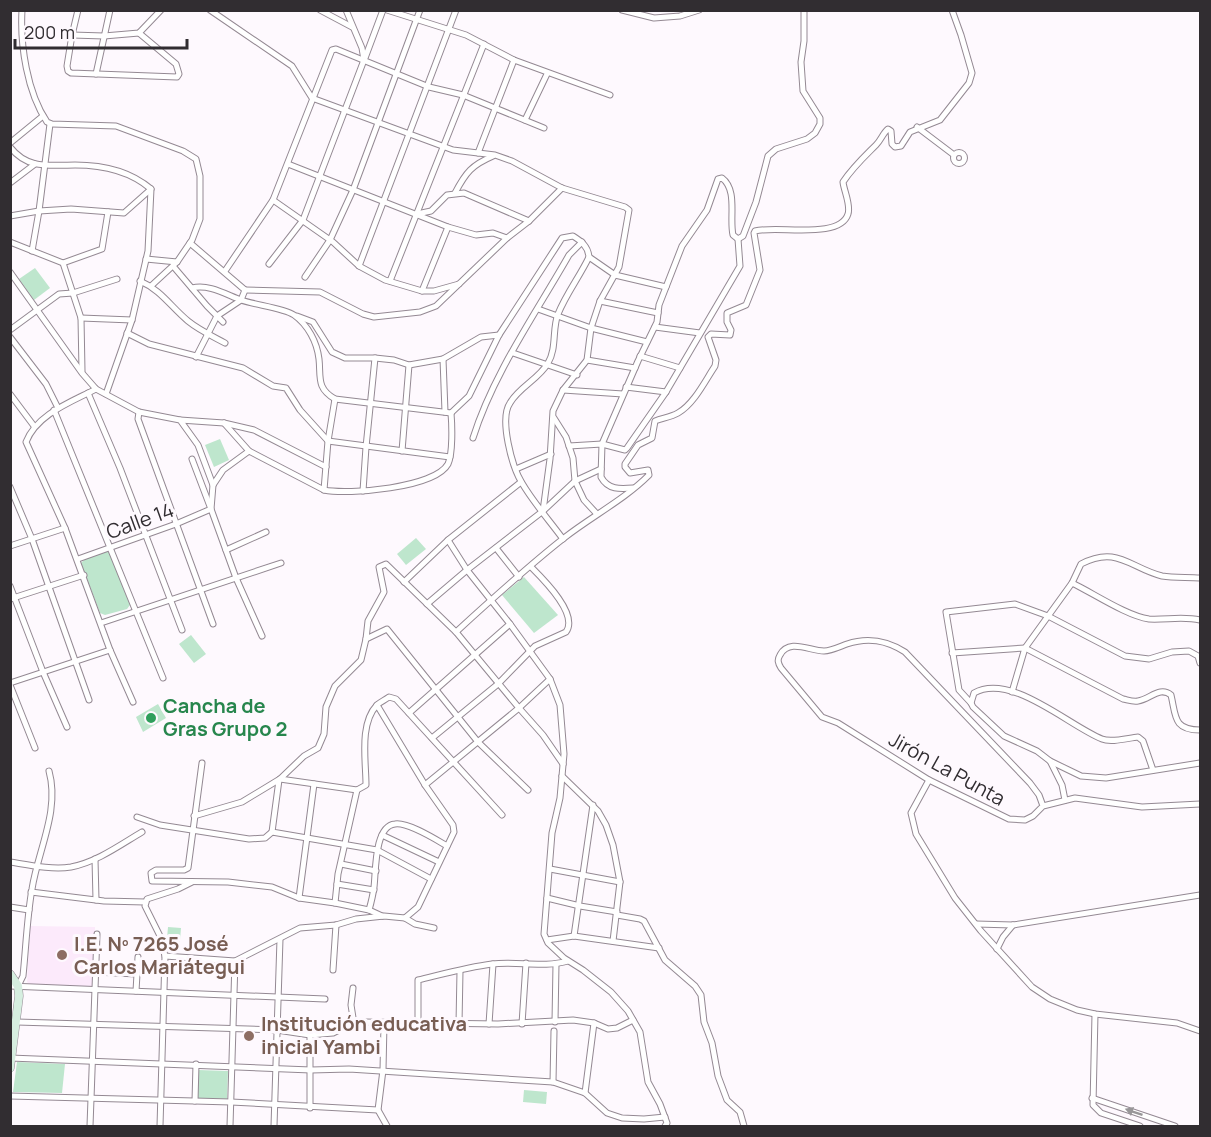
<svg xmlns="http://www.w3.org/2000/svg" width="1211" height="1137" viewBox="0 0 1211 1137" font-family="Manrope,sans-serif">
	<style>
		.built { fill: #fceafb }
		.green { fill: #bee6cd }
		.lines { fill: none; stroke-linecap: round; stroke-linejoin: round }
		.street-casing { stroke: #948993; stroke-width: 7 }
		.secondary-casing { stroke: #948993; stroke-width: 9 }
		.street { stroke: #fff; stroke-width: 5 }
		.secondary { stroke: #d6eee0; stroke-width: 8 }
		.oneway { fill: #989698 }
		.leisure-dot { fill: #2e9e5b; stroke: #fef9fe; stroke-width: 2 }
		.education-dot { fill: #8d6e63; stroke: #fef9fe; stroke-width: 2 }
		.labels { text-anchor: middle; stroke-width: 6; stroke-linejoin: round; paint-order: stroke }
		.street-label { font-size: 20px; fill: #312d31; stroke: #fef9fe }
		.leisure-label { font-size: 20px; font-weight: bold; fill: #27864d; stroke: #fef9fe; text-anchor: start }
		.education-label { font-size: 20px; font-weight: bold; fill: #785e54; stroke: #fef9fe; text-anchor: start }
	</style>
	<rect width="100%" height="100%" fill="#fef9fe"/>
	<polygon class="built" points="30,926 95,927 94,987 29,984 27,982"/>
	<g class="green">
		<polygon points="35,268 50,288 34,300 19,279"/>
		<polygon points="220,439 229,460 214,467 205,445"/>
		<polygon points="416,538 426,549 406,565 397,554"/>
		<polygon points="109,551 130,605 127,609 105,615 100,613 81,563 86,558"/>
		<polygon points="524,577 558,615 534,633 502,595"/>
		<polygon points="191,635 206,654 194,663 179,644"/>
		<polygon points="158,704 166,718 143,732 136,717"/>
		<polygon points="168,927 181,928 179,952 166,950"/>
		<polygon points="17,1062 65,1064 62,1093 13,1092"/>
		<polygon points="198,1070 228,1071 227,1099 197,1098"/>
		<polygon points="524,1090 547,1092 546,1104 523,1102"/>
	</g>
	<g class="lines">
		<defs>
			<g id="street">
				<path d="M22 10C20 45 27 92 47 122L52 124 116 126 183 151 196 159 200 176V219L192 240 177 262 151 286"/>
				<polyline points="78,10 72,35 67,66 68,71 71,73 177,77 179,74 176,64 139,33"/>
				<polyline points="210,10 292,66 312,98 453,150 495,155 512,161 562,188 625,207 629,210 619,267 600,301 591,328 587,360 563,390 553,411 550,459 543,511"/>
				<polyline points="320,10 352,27"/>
				<polyline points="387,10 466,35 514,60 610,95"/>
				<polyline points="622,10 654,18 680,16 699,10"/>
				<polyline points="72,35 104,36 139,33 161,10"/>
				<polyline points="365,58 383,10"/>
				<polyline points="96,74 110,10"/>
				<polyline points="525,120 547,74"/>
				<polyline points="917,127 954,155"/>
				<polyline points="10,143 43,116"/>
				<path d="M10 147C28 170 50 165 75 165 102 165 130 171 151 189L148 251 132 320 106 394"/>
				<circle cx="959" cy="158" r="5.5"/>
				<polyline points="478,153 514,60"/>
				<polyline points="288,164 448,227 476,235 493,233 507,238"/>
				<polyline points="10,183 35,164"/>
				<path d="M455 193C466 172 472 165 493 156"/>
				<polyline points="273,200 333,242 359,266 385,280 422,291 434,291 459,284"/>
				<polyline points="417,214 431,211 447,195 464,193 529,221"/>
				<polyline points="10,216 39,211 71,209 124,213 151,189"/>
				<polyline points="10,242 63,263 102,249 108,212"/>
				<polyline points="190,243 245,290"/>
				<polyline points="32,251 39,211 50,124"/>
				<polyline points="589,257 615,275 666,287"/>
				<polyline points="146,259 177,262"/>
				<polyline points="63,263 81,318 82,371"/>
				<polyline points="269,264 303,220 364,60 362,48 346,10"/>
				<polyline points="173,266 207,306 223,322"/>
				<polyline points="359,266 456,10"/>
				<polyline points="225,271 273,200 332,50 336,49 429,87 463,95 544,128"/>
				<polyline points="10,272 82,373 96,389 139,412 180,420 198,445 213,485"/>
				<polyline points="305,277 330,240 353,190 420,10"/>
				<path d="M140 281C161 290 171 307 188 321 199 330 212 336 225 343"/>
				<polyline points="390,281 484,44"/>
				<path d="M192 288C209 284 225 294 241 300 255 305 284 308 294 315 308 325 317 342 319 359 321 377 316 388 335 399L451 413"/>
				<polyline points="245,290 320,292 363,314 374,317 420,312 436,306 507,238 529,221 562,188"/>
				<polyline points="422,291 448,227"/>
				<polyline points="600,301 658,313"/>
				<polyline points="538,309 591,328 647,342"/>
				<polyline points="297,316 313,322 332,352 345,358 375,358 394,360 409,365 443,359 481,337 499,335"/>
				<polyline points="81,318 132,320"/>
				<polyline points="655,327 700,333"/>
				<polyline points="10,330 59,294 73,293 117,279"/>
				<polyline points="127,333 149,344 243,368 273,386 286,388 300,410 328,441 450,457"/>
				<polyline points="10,337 46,384 58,408"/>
				<polyline points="513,353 577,375"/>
				<polyline points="640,356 680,368"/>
				<polyline points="196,357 217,316 241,300 245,290"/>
				<polyline points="443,359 445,412"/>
				<polyline points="587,360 635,368"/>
				<polyline points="626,387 666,392"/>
				<path d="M96 389C71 402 37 414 26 442L65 528 110 650 133 702"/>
				<polyline points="563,390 623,394"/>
				<polyline points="88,393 120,468 182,630"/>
				<polyline points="10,394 34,426"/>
				<polyline points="54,410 163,678"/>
				<polyline points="139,412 138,419 213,624"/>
				<path d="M451 413 469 396 499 335 562 238 573 236C581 241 588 246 589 257 580 276 566 294 558 314 552 329 557 348 548 363 539 379 519 387 510 403 499 419 512 467 522 483 533 502 549 520 563 539"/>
				<polyline points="554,418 566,437 573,458 575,481 584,500 596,513"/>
				<polyline points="180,420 224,423 254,430 326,467"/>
				<polyline points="224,423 249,451"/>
				<path d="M473 438C493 374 536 313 569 255L582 242"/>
				<polyline points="569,446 602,444 625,450 627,448 666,392 740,266 738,239"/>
				<polyline points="402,451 409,365"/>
				<polyline points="516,469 551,454"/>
				<polyline points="10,487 32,539 89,700"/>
				<path d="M633 488C620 489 608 490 601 477L602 444 638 361 657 322 659 305 682 246 707 210 718 179 722 178C738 190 729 218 733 235L738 239 743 236 756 202 768 156 776 149 807 139 815 133 820 124V118L803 91 801 62 804 41V10"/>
				<polyline points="324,490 328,441 335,399"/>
				<polyline points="363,491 366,447 375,358"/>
				<polyline points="448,540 467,570 510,624 550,679 560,705 564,754 560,798 552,833 544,934 548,943 564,958 583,970 611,992 628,1011 640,1032 648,1082 660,1104 667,1123 665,1126"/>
				<polyline points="10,546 65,528"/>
				<polyline points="496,548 519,577"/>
				<polyline points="226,550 266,532"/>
				<polyline points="78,559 176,524 211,509 192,459"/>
				<polyline points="404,582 448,540 521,482"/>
				<path d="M1072 583C1093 593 1127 616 1149 619 1166 620 1183 616 1200 620"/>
				<polyline points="10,586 43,672 67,727"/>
				<polyline points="10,599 84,575"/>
				<polyline points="427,604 467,570 543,511 575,481 601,469"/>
				<polyline points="101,623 281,563"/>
				<path d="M456 632C491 600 527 567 564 538 592 516 624 500 649 475L648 470 630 473 625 467V464L638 445 652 438 655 421C663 418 671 417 678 413 694 404 705 381 715 366L716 360 708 337 711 334 730 335 731 330 727 322V313L746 305 760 270 754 233 755 231C777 225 840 240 848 214 851 205 844 191 843 182 853 167 864 157 876 145 881 140 883 133 888 129L891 131 892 144 895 147 901 146 910 132 940 120 969 83 972 73 961 35 952 10"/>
				<path d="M262 636 236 578 211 509 213 485 223 470 249 451 324 490C348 495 435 488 448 464 453 453 452 425 451 413"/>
				<polyline points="366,639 387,629 478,742 528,790"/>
				<path d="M952 653 1025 648 1123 699C1128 700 1133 702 1138 701 1150 699 1160 686 1171 695 1176 716 1173 730 1200 730"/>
				<polyline points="10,683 110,650"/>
				<polyline points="10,685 35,748"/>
				<path d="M1012 692 1025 648 1072 583 1081 564C1117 545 1130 568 1162 576 1174 578 1188 577 1200 578"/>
				<polyline points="971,703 959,690 946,612 1015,604 1048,616 1125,656 1149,659 1172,652 1189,651 1198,656 1200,663"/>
				<polyline points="409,713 510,624"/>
				<path d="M432 738 498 684 535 646 566 632C579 614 543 579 531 567"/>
				<polyline points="1050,761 1081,776 1106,778 1200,763"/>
				<polyline points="202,763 188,868 184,870 156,870 151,873 152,881 228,882 272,887 299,898 335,903 369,910 382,916"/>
				<polyline points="562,776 598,811 606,825 613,845 620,882 613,941"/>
				<path d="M280 779 357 790 366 785C366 761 359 724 377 705 380 702 385 700 389 697L396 699 502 815"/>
				<polyline points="929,780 911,813 916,834 955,898 981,931 1032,987 1050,999 1077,1010 1095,1014 1177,1023 1200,1031"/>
				<polyline points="425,785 519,708 550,679"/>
				<path d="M1065 800 1062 785 1050 761 1037 751 1004 736 973 707 971 703 974 693C1011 672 1069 726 1102 739 1111 743 1128 738 1138 737L1143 741 1153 770"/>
				<path d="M1043 806 1039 795 1030 783 905 652C886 640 868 637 847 644 839 647 831 651 824 651 810 651 789 638 780 655 777 660 778 663 781 668L822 717 838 723 929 780 1009 819 1025 820 1033 816 1043 806 1075 798 1142 807 1200 804"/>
				<polyline points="194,816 242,802 280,779 304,756 318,748 324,734 326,707 335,686 361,660 366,639 368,621 384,592 379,567 386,564 456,632 519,708 543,735 563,764"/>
				<polyline points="137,817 160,825 249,839 265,838 272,832 377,850 431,879"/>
				<polyline points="272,832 279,780"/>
				<polyline points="382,835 439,862"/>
				<polyline points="95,859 96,900"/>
				<path d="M10 862C29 865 52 870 71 867 97 862 120 845 142 832"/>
				<polyline points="341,864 376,871"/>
				<polyline points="550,869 620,882"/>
				<polyline points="337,884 374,890"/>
				<polyline points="31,892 104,901 145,902"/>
				<polyline points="299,898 314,784"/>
				<polyline points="547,898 580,906 617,912"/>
				<polyline points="335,903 338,874 357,790"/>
				<polyline points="10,907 29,910"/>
				<path d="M369 910C371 903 373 895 374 887 376 872 374 826 395 824 408 822 435 839 447 846"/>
				<polyline points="617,915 640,919 644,921 665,960 695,986 701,995 704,1022 712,1043 718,1076 727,1100 740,1112 744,1126"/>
				<polyline points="405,918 415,924 434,928"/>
				<polyline points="976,924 1013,925 1200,895"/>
				<polyline points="574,936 593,805"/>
				<polyline points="547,940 574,936 659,948"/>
				<polyline points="997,949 1003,937 1013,925"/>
				<polyline points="165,956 235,961 300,928 336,925 356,919 384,916 405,918 418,907 454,832 453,825 425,785 377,705"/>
				<polyline points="333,970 336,925"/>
				<polyline points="95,972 137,974"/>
				<polyline points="10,986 325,999"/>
				<path d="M18 986 23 976C26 947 27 917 32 889 38 850 60 811 49 771"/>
				<polyline points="353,988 351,1005 354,1024"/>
				<polyline points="136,991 138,957"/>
				<polyline points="1095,1014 1093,1105 1101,1113 1140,1126"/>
				<polyline points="17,1022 277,1030 310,1035 333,1033 347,1026 364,1022 498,1024 573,1020 594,1023 608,1029 617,1028 633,1020"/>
				<polyline points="555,1022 556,964"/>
				<polyline points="384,1023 383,1070 378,1110 387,1126"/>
				<polyline points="459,1024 460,971"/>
				<polyline points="489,1024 493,964"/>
				<polyline points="522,1024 526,963"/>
				<path d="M418 1025V980C443 974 468 967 492 964 517 961 544 968 568 961"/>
				<polyline points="10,1058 311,1070 349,1069 553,1082 585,1093 607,1113 622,1118 644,1119 665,1117"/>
				<polyline points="553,1082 554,1031"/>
				<polyline points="585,1093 594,1023"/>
				<polyline points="10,1096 231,1102 378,1110"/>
				<polyline points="1092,1098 1175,1126"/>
				<polyline points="195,1101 196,1064"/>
				<polyline points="310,1108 310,1035"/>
				<polyline points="90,1126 97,934"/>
				<polyline points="160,1126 165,956 160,936 145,906 147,899 178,889 192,882"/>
				<polyline points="230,1126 235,961"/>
				<polyline points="274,1126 280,939"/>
			</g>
			<polyline id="secondary" points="10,974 18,986 19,996 10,1068"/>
		</defs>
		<use href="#street" class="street-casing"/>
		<use href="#secondary" class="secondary-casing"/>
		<use href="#street" class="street"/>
		<use href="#secondary" class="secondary"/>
	</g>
	<defs><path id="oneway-solid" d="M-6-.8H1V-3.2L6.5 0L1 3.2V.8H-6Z" transform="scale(1.5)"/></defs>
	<use class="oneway" href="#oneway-solid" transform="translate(1134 1112) rotate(-161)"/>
	<circle class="leisure-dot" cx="151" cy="718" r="6"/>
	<g class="education-dot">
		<circle cx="62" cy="955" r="6"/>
		<circle cx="249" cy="1036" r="6"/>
	</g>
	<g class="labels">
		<g class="street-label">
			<text transform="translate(140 521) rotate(-20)" y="7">Calle 14</text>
			<text transform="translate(947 769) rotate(29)" y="7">Jirón La Punta</text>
		</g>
		<g class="leisure-label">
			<text x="163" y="713">Cancha de<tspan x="163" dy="23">Gras Grupo 2</tspan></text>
		</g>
		<g class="education-label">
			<text x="74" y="951">I.E. Nº 7265 José<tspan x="74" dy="23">Carlos Mariátegui</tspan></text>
			<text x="261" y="1031">Institución educativa<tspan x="261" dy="23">inicial Yambi</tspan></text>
		</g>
	</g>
	<rect width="1211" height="1137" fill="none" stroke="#312d31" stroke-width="24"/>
	<path d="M15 39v9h172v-9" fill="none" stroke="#312d31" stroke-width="3"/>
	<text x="24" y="39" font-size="18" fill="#312d31" stroke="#fef9fe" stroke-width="4.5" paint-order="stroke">200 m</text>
</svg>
